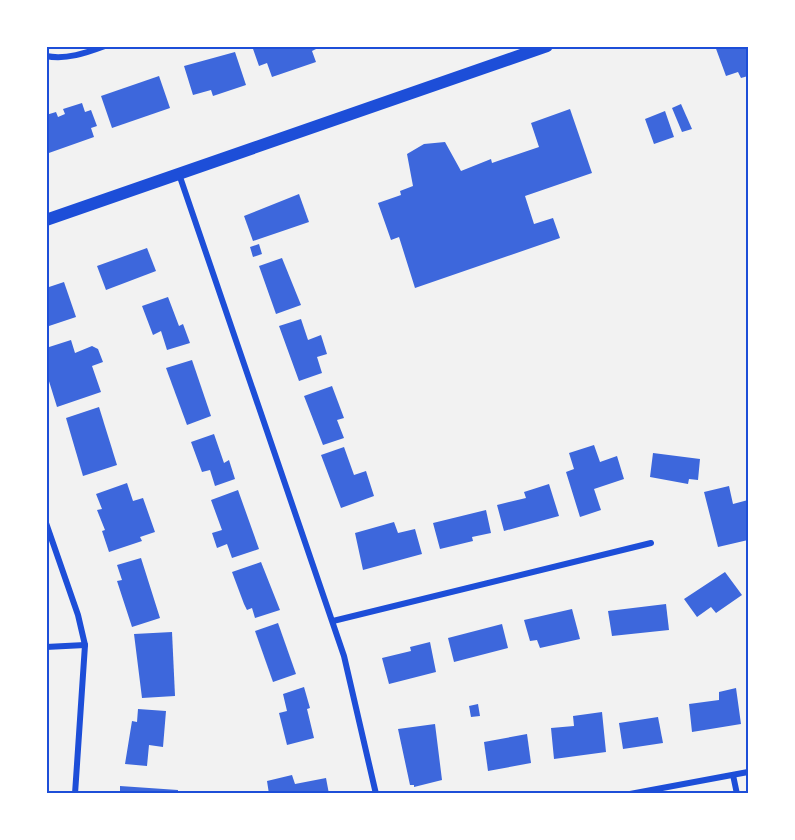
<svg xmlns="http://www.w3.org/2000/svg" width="795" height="840" viewBox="0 0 795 840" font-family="'PT Sans',sans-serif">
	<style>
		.building { fill: #3d67dc }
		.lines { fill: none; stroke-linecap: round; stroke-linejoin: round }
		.minor { stroke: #1d4ed8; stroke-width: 6 }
		.secondary { stroke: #1d4ed8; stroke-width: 12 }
		.neatline { fill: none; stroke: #1d4ed8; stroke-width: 2 }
	</style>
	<rect width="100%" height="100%" fill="#f2f2f2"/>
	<g class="building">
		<polygon points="252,46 315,46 316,49 312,51 316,62 272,77 267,63 259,66"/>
		<polygon points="715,46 748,46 748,76 741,78 738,72 726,76"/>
		<polygon points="235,52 246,85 213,96 211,90 193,95 184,66"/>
		<polygon points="159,76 170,108 112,128 101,96"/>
		<polygon points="82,103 85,112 91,110 97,126 91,128 94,137 46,154 46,115 56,112 58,117 65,114 63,109"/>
		<polygon points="681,104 692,129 682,132 672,108"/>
		<polygon points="570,109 592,173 525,196 534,224 553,218 560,238 415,288 399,237 391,240 378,203 401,195 400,191 413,186 407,154 424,144 445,142 461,171 491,159 492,163 539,147 531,123"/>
		<polygon points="665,111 674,137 654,144 645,119"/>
		<polygon points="299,194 309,222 253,241 244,216"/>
		<polygon points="259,244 262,254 253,257 250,247"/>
		<polygon points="147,248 156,271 106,290 97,266"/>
		<polygon points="282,258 301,305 276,314 259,266"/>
		<polygon points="64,282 76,317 46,327 46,288"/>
		<polygon points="168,297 179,326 183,324 190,343 167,350 161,331 153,335 142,306"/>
		<polygon points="301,319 308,340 321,335 327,354 317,357 322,373 299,381 279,326"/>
		<polygon points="71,340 75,353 92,346 98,349 103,362 92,366 101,392 57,407 48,378 46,348"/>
		<polygon points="192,360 211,416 187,425 166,368"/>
		<polygon points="332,386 344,418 337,420 344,438 323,445 304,396"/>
		<polygon points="99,407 117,465 83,476 66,418"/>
		<polygon points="214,434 224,463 229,460 235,479 215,486 210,470 202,472 191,442"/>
		<polygon points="594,445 600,462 617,456 624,479 594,489 601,510 580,517 566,472 574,469 569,453"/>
		<polygon points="344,447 354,475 366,471 374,496 341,508 321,455"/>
		<polygon points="653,453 700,459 698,480 689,479 688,484 650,477"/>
		<polygon points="127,483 133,501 143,498 155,532 140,537 142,541 109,552 102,531 105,530 97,510 102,509 96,494"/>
		<polygon points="549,484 559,516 504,531 497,505 526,498 524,492"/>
		<polygon points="729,486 733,504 748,500 748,540 718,547 704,492"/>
		<polygon points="238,490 259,549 232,558 227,544 217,548 212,533 222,530 211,500"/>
		<polygon points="486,510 491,533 472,537 473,541 440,549 433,523"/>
		<polygon points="394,522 398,533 415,529 422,554 363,570 355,533"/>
		<polygon points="141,558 160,618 132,627 117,581 122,580 117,565"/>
		<polygon points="261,562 280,610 255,618 252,608 247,610 244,604 232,572"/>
		<polygon points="725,572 742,595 716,613 711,607 697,617 684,599"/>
		<polygon points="666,604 669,630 612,636 608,611"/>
		<polygon points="572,609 580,639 540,648 537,640 530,641 524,620"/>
		<polygon points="278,623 296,674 273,682 255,631"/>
		<polygon points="502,624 508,648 454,662 448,638"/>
		<polygon points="172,632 175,696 142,698 134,634"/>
		<polygon points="430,642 436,672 389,684 382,658 411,651 410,647"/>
		<polygon points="304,687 310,708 307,709 314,738 287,745 279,713 287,711 283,694"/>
		<polygon points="736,688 741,724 692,732 689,704 719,700 719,692"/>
		<polygon points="478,704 480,716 471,717 469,706"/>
		<polygon points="138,709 166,711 163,747 149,745 147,766 125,764 132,721 137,722"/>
		<polygon points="602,712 606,752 554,759 551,728 574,726 573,716"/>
		<polygon points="658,717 663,743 623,749 619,723"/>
		<polygon points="435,724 442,780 414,787 414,785 410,785 398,729"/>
		<polygon points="527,734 531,763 488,771 484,742"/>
		<polygon points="292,775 295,784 326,778 329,794 269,794 267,781"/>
		<polygon points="120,786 178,790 178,794 120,794"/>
	</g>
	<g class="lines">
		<g class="minor">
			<path d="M46 56C66 60 86 53 105 46"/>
			<polyline points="179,174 344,656 376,794"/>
			<polyline points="46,523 78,615 85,645 75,794"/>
			<polyline points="333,621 651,543"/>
			<polyline points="46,647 85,645"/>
			<polyline points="733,775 737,794"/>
			<polyline points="630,794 748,772"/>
		</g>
		<polyline class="secondary" points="46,220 547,46"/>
	</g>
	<rect width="795" height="840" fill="none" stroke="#ffffff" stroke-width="96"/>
	<rect x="48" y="48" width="699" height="744" class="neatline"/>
</svg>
